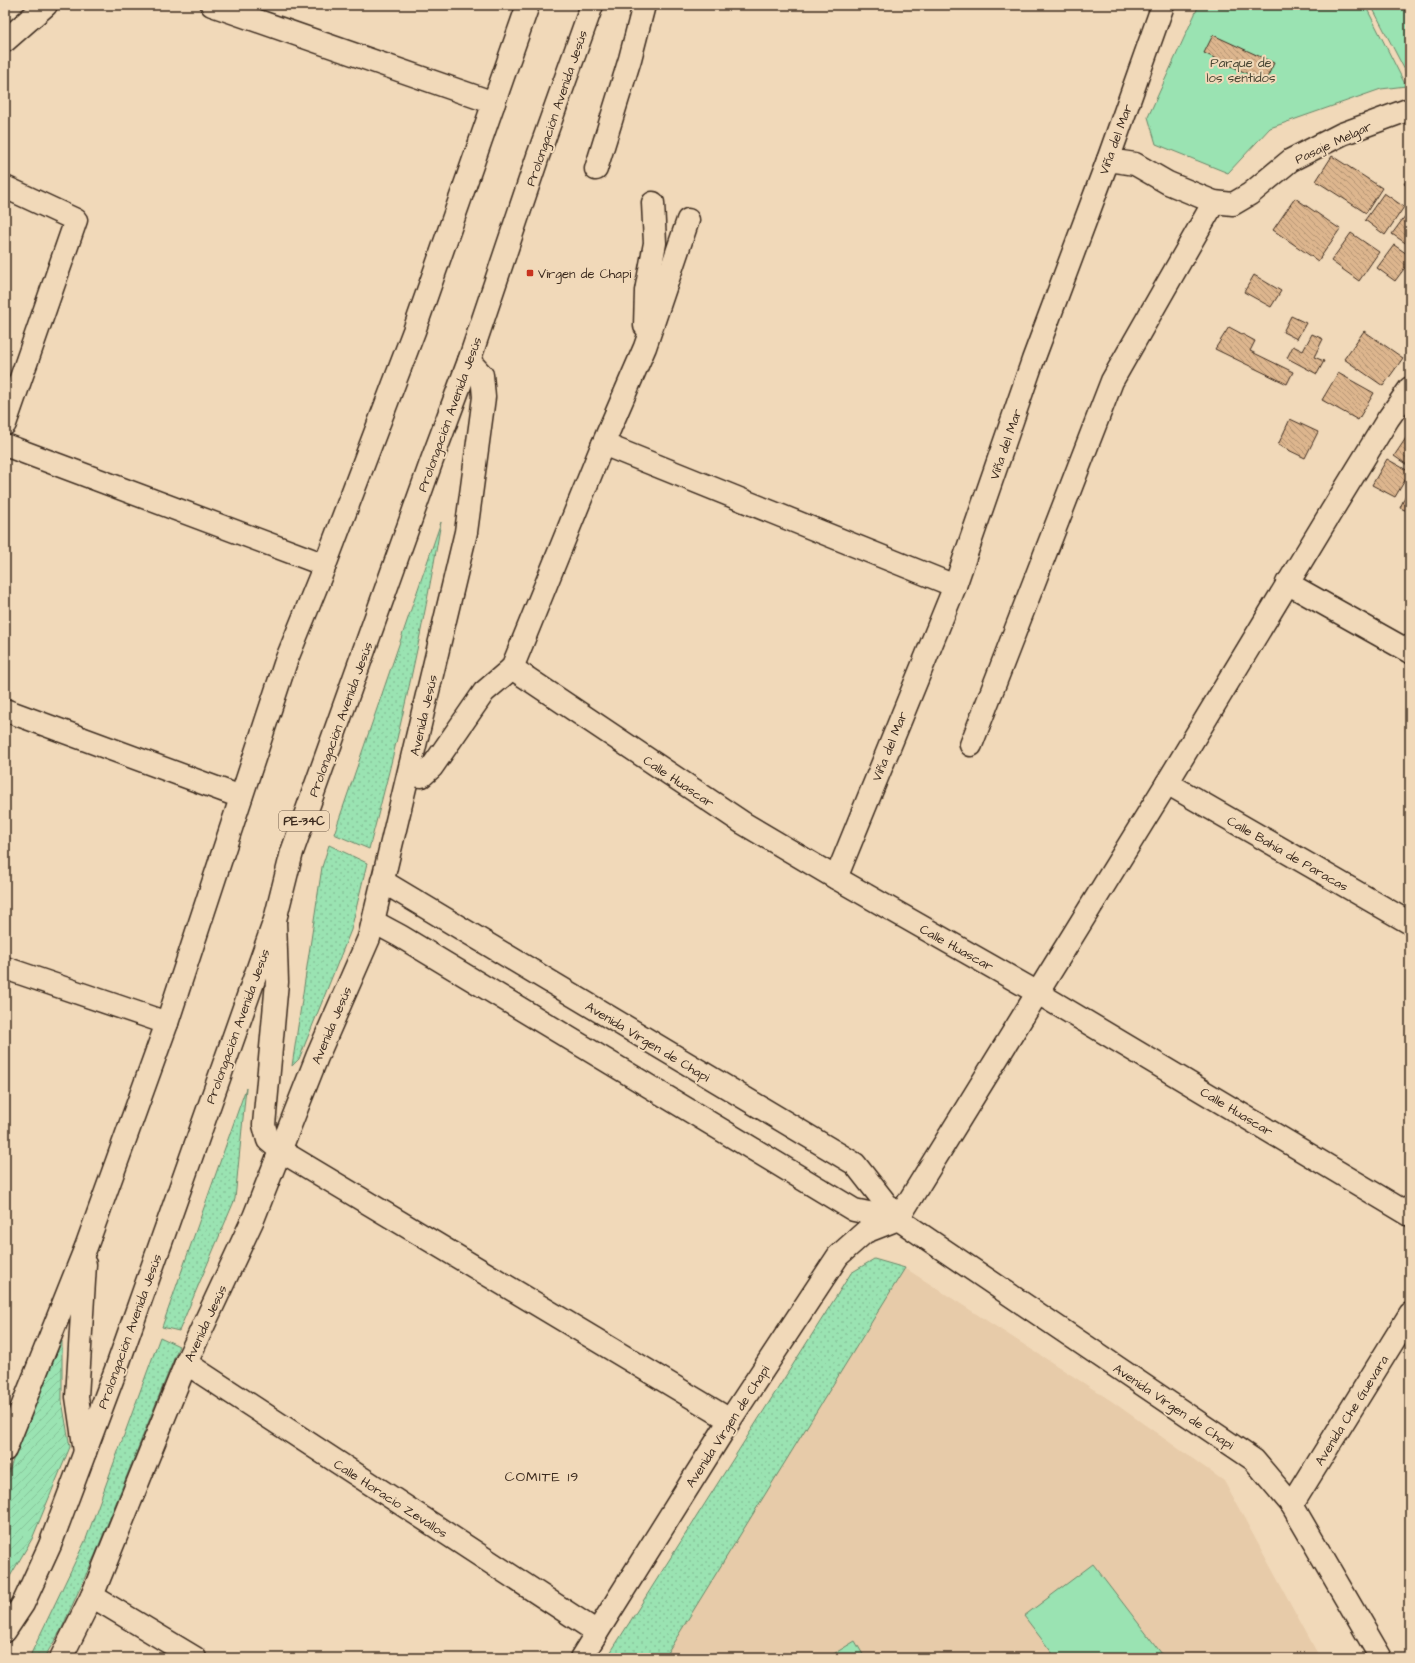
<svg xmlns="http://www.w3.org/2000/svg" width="1415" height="1663" viewBox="0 0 1415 1663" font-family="'Architects Daughter',sans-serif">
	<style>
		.built { fill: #e7cba9 }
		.grass { fill: url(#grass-dots); stroke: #6a8668 }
		.park { fill: #9ae3b2; stroke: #6a8668 }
		.garden { fill: url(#garden-furrows); stroke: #6a8668 }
		.building { fill: url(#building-back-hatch); stroke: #3b2a1e }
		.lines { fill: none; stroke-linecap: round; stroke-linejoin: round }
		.street-casing { stroke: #3b2a1e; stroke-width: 25 }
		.secondary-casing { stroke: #3b2a1e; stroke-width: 25 }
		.primary-casing { stroke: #3b2a1e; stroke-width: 25 }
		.street { stroke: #f1d9b9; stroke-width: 22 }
		.secondary { stroke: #f1d9b9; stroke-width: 22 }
		.primary { stroke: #f1d9b9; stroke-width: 22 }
		.poi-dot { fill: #c8321e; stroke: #f1d9b9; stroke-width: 1.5 }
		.labels { text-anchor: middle; stroke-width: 4; stroke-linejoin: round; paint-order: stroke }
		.shield { fill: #f1d9b9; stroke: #725e4c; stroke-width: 1 }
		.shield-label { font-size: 12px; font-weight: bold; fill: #3b2a1e }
		.park-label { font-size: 13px; fill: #494634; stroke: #f1d9b9 }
		.street-label { font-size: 13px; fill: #3b2a1e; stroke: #f1d9b9 }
		.poi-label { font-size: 13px; fill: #3b2a1e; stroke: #f1d9b9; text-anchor: start }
		.neighbourhood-label { font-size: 14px; letter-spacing: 1px; fill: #3b2a1e; stroke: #f1d9b9 }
	</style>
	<defs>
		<pattern id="grass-dots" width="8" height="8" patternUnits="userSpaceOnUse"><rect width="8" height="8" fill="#9ae3b2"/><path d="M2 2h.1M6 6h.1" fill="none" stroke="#86c399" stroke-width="1.8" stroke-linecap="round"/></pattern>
		<pattern id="garden-furrows" width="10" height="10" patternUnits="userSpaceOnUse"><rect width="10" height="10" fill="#9ae3b2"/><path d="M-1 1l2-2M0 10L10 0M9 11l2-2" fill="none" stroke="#86c399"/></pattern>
		<pattern id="building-back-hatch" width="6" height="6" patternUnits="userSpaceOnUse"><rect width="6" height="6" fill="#ddb68e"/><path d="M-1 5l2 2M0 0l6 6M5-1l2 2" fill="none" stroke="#b49473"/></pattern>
	</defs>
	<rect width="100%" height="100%" fill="#f1d9b9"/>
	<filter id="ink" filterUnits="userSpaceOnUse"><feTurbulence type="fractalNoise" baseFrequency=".025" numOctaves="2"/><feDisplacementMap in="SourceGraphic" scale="8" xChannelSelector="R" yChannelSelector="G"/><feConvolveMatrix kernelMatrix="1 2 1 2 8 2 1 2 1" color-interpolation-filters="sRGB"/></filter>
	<g filter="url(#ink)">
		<polygon class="built" points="874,1259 905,1268 1110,1400 1224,1481 1320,1658 607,1658 851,1273"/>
		<g class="grass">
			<path d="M441 522C423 632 398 741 369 849L334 834Z"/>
			<polygon points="329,845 367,863 351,930 299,1059 292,1066 322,867"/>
			<polygon points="246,1088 235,1199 179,1331 162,1327"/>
			<polygon points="874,1259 905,1268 664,1658 607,1658 851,1273"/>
			<polygon points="160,1337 179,1346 95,1555 61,1630 44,1658 29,1658 86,1539"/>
		</g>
		<g class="park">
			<polygon points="1199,5 1365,5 1406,86 1381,89 1270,128 1228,173 1156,144 1148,117"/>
			<polygon points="1371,5 1410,5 1410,80"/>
			<polygon points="1093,1564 1165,1658 1056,1658 1024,1616"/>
			<polygon points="855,1641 865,1658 827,1658"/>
		</g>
		<polygon class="garden" points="62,1341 62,1401 70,1447 32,1539 5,1585 5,1482 29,1416"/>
		<g class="building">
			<polygon points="1213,35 1274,63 1265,82 1204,53"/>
			<polygon points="1332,156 1382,188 1366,213 1316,181"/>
			<polygon points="1410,174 1410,187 1404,184"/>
			<polygon points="1384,193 1404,207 1385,235 1365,220"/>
			<polygon points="1295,198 1340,229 1318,261 1273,230"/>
			<polygon points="1408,212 1410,213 1410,246 1392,234"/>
			<polygon points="1351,233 1379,252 1359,281 1331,261"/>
			<polygon points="1394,245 1410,256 1410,261 1395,281 1377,268"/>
			<polygon points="1254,275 1281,291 1271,307 1244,292"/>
			<polygon points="1291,316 1306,323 1297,339 1283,332"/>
			<polygon points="1229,327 1255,341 1250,351 1293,372 1287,384 1215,349"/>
			<polygon points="1364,331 1403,358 1383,386 1344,359"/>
			<polygon points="1312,334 1323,339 1314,357 1324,361 1317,374 1287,358 1293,346 1303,351"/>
			<polygon points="1338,373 1374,393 1358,420 1322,400"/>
			<polygon points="1290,419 1318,432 1305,458 1278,445"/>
			<polygon points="1410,432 1410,467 1394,456"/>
			<polygon points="1387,459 1410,472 1395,497 1372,485"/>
			<polygon points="1410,485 1410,512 1400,508"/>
		</g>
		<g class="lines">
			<defs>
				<g id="street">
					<polyline points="212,5 494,103"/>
					<polyline points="1108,160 1135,164 1168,183 1214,202 1233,204 1250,194 1291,160 1342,134 1410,109"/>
					<polyline points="596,169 630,59 644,5"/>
					<polyline points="5,187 76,220 5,424"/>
					<polyline points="645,326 646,291 655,243 653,203"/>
					<polyline points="603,444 955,586"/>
					<polyline points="5,445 325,565"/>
					<polyline points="1287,583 1410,652"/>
					<polyline points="512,668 743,823 836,878 1038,993 1410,1215"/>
					<polyline points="5,710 241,797"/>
					<polyline points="971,745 1112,381 1214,202"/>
					<polyline points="409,775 422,776 432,767 484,692 512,668 603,444 645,347 688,220"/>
					<polyline points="1167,783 1410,923"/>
					<polyline points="836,878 955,586 1033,360 1108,160 1163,5"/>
					<polyline points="382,881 855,1164 898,1219"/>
					<polyline points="275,921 277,982 264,1125 268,1140 281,1151 730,1420"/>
					<polyline points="374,922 400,936 854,1210 898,1219"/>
					<polyline points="5,968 167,1023"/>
					<polyline points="186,1363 597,1632"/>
					<polyline points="5,1450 86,1247 167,1023 286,661 325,565 414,331 528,5"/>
					<polyline points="85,1452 77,1397 85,1264"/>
					<polyline points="1292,1505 1410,1314"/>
					<polyline points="92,1596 195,1658"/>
					<polyline points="61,1658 92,1596 186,1363 254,1217 317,1057 369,938 466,532 484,397 482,375 469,361"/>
				</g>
				<g id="secondary">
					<polyline points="5,41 46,5"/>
					<polyline points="898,1219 1167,783 1331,512 1388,419 1410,388"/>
					<polyline points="898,1219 1254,1460 1292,1505 1381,1658"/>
					<polyline points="581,1658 730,1420 838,1256 865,1232 898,1219"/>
				</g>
				<polyline id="primary" points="5,1631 23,1604 50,1545 118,1364 275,920 292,852 432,460 469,361 538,156 592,5"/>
			</defs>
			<use href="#street" class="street-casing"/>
			<use href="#secondary" class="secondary-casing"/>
			<use href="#primary" class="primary-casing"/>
			<use href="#street" class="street"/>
			<use href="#secondary" class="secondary"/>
			<use href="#primary" class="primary"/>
		</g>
	</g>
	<rect class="poi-dot" x="526" y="269" width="8" height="8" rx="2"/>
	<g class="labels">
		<rect class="shield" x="279" y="811" width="50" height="20" rx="3"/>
		<g class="shield-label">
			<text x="304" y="825">PE-34C</text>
		</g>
		<g class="park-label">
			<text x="1241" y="67">Parque de<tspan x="1241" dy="15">los sentidos</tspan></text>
		</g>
		<g class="street-label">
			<text transform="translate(556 108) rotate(-71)" y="5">Prolongación Avenida Jesús</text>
			<text transform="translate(1115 139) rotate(-70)" y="5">Viña del Mar</text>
			<text transform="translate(1333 142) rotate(-25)" y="5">Pasaje Melgar</text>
			<text transform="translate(449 414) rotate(-70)" y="5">Prolongación Avenida Jesús</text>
			<text transform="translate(1005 444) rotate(-71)" y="5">Viña del Mar</text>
			<text transform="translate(423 715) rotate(-77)" y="5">Avenida Jesús</text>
			<text transform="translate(340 719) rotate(-70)" y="5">Prolongación Avenida Jesús</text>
			<text transform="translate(889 746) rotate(-68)" y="5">Viña del Mar</text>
			<text transform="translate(679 781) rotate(34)" y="5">Calle Huascar</text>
			<text transform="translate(1288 853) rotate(30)" y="5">Calle Bahía de Paracas</text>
			<text transform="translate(957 947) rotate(29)" y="5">Calle Huascar</text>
			<text transform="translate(331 1025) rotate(-67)" y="5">Avenida Jesús</text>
			<text transform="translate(237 1026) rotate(-70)" y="5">Prolongación Avenida Jesús</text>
			<text transform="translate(648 1041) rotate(31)" y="5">Avenida Virgen de Chapi</text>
			<text transform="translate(1237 1111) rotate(31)" y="5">Calle Huascar</text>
			<text transform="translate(205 1323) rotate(-65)" y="5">Avenida Jesús</text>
			<text transform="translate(129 1331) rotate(-70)" y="5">Prolongación Avenida Jesús</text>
			<text transform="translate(1174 1406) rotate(34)" y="5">Avenida Virgen de Chapi</text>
			<text transform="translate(1351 1410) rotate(-58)" y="5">Avenida Che Guevara</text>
			<text transform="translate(727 1426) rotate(-57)" y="5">Avenida Virgen de Chapi</text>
			<text transform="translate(391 1498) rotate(33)" y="5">Calle Horacio Zevallos</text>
		</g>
		<g class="poi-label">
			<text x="538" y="278">Virgen de Chapi</text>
		</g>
		<g class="neighbourhood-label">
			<text x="542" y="1481">COMITE 19</text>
		</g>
	</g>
	<rect width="1415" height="1663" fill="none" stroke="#f1d9b9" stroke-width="20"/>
	<rect x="10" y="10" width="1395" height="1643" fill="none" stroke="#3b2a1e" stroke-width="1.5" filter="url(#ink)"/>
</svg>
